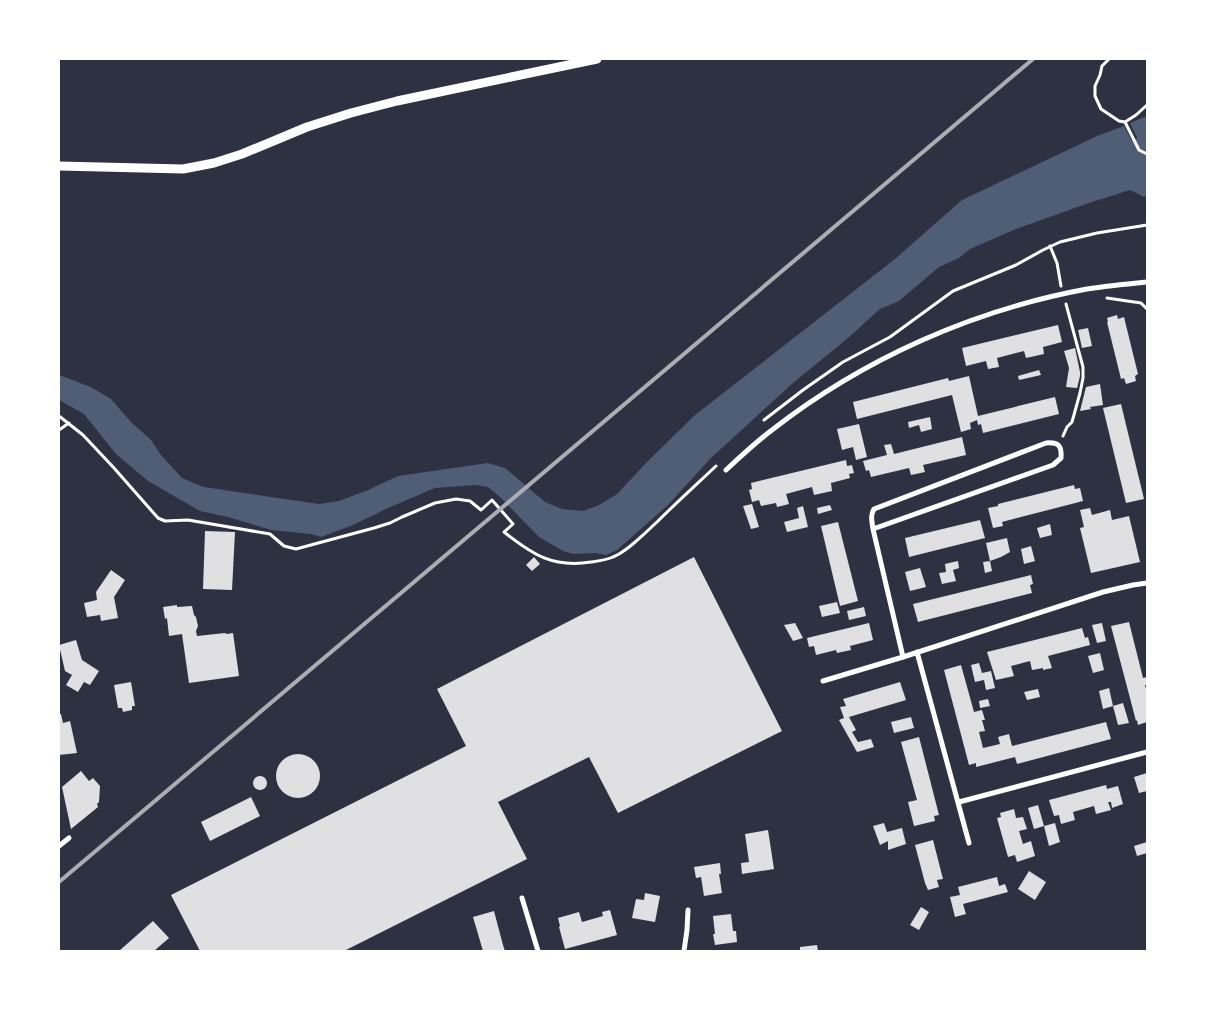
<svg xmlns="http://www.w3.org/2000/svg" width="1206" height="1010" viewBox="0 0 1206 1010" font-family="Jost,sans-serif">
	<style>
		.water { fill: #4f5d75 }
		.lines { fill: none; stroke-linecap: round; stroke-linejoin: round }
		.river { stroke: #4f5d75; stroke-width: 31 }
		.building { fill: #e0e0e3 }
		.path { stroke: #fff; stroke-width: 3 }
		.minor { stroke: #fff; stroke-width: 5 }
		.tertiary { stroke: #fff; stroke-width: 9 }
		.rail { stroke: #abadb3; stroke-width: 4 }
	</style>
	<rect width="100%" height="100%" fill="#2d3142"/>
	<g class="water">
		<polygon points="1147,116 1147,150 1142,148 1130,123"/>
		<polygon points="1124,126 1140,156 1147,159 1147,195 1144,197 1130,190 1089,203 1016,229 970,249 959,258 939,267 899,301 880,309 848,338 793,383 711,458 668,505 617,550 606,555 596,553 573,554 563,551 539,537 500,497 488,487 475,485 435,488 388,508 353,525 321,537 311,534 271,530 228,517 200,511 148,481 116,454 84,414 59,400 59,375 91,387 111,399 130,421 151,440 161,455 182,478 204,487 319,504 339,501 368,490 398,476 488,463 505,468 545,502 562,509 583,511 599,505 617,494 648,461 695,415 895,259 962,200 1097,136"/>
	</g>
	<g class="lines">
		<polyline class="river" points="1099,169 1147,151"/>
	</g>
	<g class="building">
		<polygon points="1117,315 1118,319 1124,317 1138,374 1135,376 1136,381 1126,384 1124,378 1121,379 1107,322 1108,322 1107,318"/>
		<polygon points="1058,325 1062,342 1043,347 1044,354 1026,358 1024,351 997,358 999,367 988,369 986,361 966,366 962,348"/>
		<polygon points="1088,328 1092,346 1082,348 1078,330"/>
		<polygon points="1075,348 1080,372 1080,376 1077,388 1066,387 1069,368 1064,351"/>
		<polygon points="1039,370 1041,375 1019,380 1018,376"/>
		<polygon points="969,376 978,416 1055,397 1059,414 983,433 981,424 978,425 977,420 970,423 971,429 961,432 952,395 857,419 853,402 948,378 949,381"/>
		<polygon points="1100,384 1103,405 1090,407 1091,409 1080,411 1086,387"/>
		<polygon points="1121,404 1144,499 1126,503 1103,408"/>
		<polygon points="930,417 932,429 921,432 919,425 909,428 908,422"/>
		<polygon points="859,424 867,457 856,460 853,447 842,450 837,429"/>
		<polygon points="962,437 966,455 923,465 925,472 911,475 909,468 871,477 869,470 866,471 863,461 887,455 884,445 891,444 894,454"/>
		<polygon points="846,460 847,466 852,465 854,473 849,474 850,478 831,483 832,491 814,495 812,487 786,494 789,504 777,507 776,503 761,506 759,500 752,502 749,490 752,489 751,483"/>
		<polygon points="1074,485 1075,489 1080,488 1083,501 1002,522 1003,526 993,528 988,508 998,506 998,504"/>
		<polygon points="752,504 759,527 751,529 743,506"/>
		<polygon points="830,505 832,510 818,514 817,508"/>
		<polygon points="803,506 808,527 787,532 784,522 799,518 797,508"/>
		<polygon points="1090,508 1092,515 1110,510 1112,520 1129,516 1140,562 1091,573 1080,528 1084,527 1080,510"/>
		<polygon points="980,520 985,538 909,557 905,538"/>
		<polygon points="838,522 858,601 840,606 821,526"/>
		<polygon points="1050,524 1052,535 1040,538 1037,528"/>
		<polygon points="205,531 235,532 232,590 203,589"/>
		<polygon points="1007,538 1010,552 1001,557 990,561 986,543"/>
		<polygon points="1031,546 1035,561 1024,564 1021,549"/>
		<polygon points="534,557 540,564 532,571 526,565"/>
		<polygon points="694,557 782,731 618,813 589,757 498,802 527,859 344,951 200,951 171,895 466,746 437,689"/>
		<polygon points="958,561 959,568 953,570 956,581 942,584 939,573 946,572 945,564"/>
		<polygon points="990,561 992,571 985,573 983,562"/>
		<polygon points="920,568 926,587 910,591 905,572"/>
		<polygon points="111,570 125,580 114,597 118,618 101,621 100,615 87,617 84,603 97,600 96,592"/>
		<polygon points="1031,575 1033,584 1030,585 1032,593 918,622 913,604"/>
		<polygon points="837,602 840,613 822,617 819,606"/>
		<polygon points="177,605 177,607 192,606 194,615 196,617 198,626 196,631 197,636 225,633 227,634 233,633 239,676 189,683 182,634 169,636 167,618 165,619 163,607"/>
		<polygon points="864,607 866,616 849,620 847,611"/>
		<polygon points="1129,622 1143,678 1147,677 1147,685 1145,685 1147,694 1147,722 1138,725 1137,720 1136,721 1111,626"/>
		<polygon points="795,623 803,638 793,641 784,625"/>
		<polygon points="869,623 873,640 850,646 851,650 837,653 836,650 816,655 814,646 809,647 807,638"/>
		<polygon points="1102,623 1106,641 1097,643 1092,625"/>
		<polygon points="1082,628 1085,638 1088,637 1090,645 1048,656 1052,668 1043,670 1043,668 1032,670 1030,661 1011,666 1014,676 996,680 987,652"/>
		<polygon points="76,640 82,660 99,671 90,685 84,682 78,692 66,685 72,675 65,671 59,645"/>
		<polygon points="1100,653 1104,670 1093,673 1088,656"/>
		<polygon points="979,663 982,673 991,671 995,688 986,690 984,680 975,682 971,665"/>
		<polygon points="961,665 974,712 982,710 985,720 982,720 985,731 979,732 983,748 1000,744 998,737 1009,734 1012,746 1106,722 1111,739 1017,764 1015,757 976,767 976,763 969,765 944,670"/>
		<polygon points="131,682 135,706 132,706 132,710 123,712 122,708 118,708 114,685"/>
		<polygon points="900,682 906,700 849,717 856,730 852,732 858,742 871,739 874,747 857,752 839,720 844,718 840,707 846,706 843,699"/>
		<polygon points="1109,688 1113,706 1103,709 1099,691"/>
		<polygon points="1038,689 1040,697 1027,700 1024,692"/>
		<polygon points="988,699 990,706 980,708 979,701"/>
		<polygon points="1123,703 1129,723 1118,725 1113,706"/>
		<polygon points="59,714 61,714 63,723 70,721 77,753 59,755"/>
		<polygon points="911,717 914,728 894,733 891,722"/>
		<polygon points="919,737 939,815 934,816 935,821 914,826 908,802 917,800 901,742"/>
		<circle cx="298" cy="776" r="22"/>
		<polygon points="81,771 89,781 93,778 100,786 99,802 97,804 98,807 71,829 62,787"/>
		<polygon points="1147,773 1147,791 1139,793 1134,777"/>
		<circle cx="260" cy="783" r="7"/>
		<polygon points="1106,785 1107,789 1118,786 1123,804 1112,808 1111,802 1108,802 1111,810 1096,814 1094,806 1073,812 1075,820 1061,824 1059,815 1054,816 1049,800"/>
		<polygon points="251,797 260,816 210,841 201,822"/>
		<polygon points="1038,805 1044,826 1034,829 1028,808"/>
		<polygon points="1014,809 1016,818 1023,817 1027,829 1019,831 1023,844 1031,841 1035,856 1017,862 1015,855 1008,857 997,818 1001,817 1000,813"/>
		<polygon points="884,823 887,832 902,828 906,844 888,850 888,841 880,845 873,826"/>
		<polygon points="1055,823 1060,842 1049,846 1044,826"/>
		<polygon points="768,830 774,869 742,874 741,863 749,862 745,834"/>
		<polygon points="933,840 943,879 937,880 939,887 928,890 925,883 915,845"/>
		<polygon points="1147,842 1147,853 1137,856 1134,846"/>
		<polygon points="720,863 721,874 719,874 722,893 704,896 701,877 696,878 694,867"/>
		<polygon points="1029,871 1046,882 1035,900 1018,889"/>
		<polygon points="997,877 999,886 1005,884 1008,892 963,904 966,914 955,917 950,897 960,895 958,887"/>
		<polygon points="645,893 660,896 655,922 632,918 636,899 644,900"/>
		<polygon points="921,907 929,912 919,930 910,925"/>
		<polygon points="610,910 617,935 565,949 559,927 560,926 558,918 579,912 582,922 603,916 602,912"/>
		<polygon points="494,911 503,945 505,951 483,951 473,917"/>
		<polygon points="731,914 733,931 736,931 737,942 715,945 713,934 715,934 713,916"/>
		<polygon points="153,921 169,938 154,951 119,951"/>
		<polygon points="817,945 818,951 800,951 800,947"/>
	</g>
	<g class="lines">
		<g class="path">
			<polyline points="1109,59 1102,66 1100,75 1095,86 1095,96 1101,109 1119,121 1125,122"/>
			<polyline points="1147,105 1136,115 1125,122 1139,150 1147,154"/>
			<polyline points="1050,246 1057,263 1061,286"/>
			<polyline points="1107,298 1141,303 1147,309"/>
			<path d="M59 416 83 435 114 468 158 518 165 521 188 520 270 534 284 546 296 549 374 528 390 523 402 517 435 503 456 499 470 501 481 510 492 500 513 524 504 532C533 555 553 568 591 562 598 561 607 560 613 557 628 551 646 532 658 521 677 502 697 484 716 466"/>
			<polyline points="764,420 803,390 843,362 890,337 953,291 1016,265 1043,250 1060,242 1097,233 1147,225"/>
			<polyline points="59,430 69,423"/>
			<polyline points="1063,436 1067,427 1072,422 1080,393 1083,378 1083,367 1066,304"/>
		</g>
		<g class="minor">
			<path d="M726 470C741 456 756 442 772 430 863 359 973 310 1087 289 1107 286 1127 284 1147 282"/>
			<path d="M873 529 1053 465 1061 458C1062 445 1058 442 1046 443L874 509C870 516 872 521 873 529L903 657"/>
			<polyline points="917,652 969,843"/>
			<polyline points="823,681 903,657 1103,592 1133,585 1147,583"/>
			<polyline points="959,802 1147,752"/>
			<polyline points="59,846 69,838"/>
			<polyline points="522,898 538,951"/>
			<polyline points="684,951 687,930 688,910"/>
		</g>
		<polyline class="tertiary" points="59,166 183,169 214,163 242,154 307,127 351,113 397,101 597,59"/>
		<polyline class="rail" points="59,882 1033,59"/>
	</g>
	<rect width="1206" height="1010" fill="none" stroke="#ffffff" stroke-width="120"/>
</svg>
